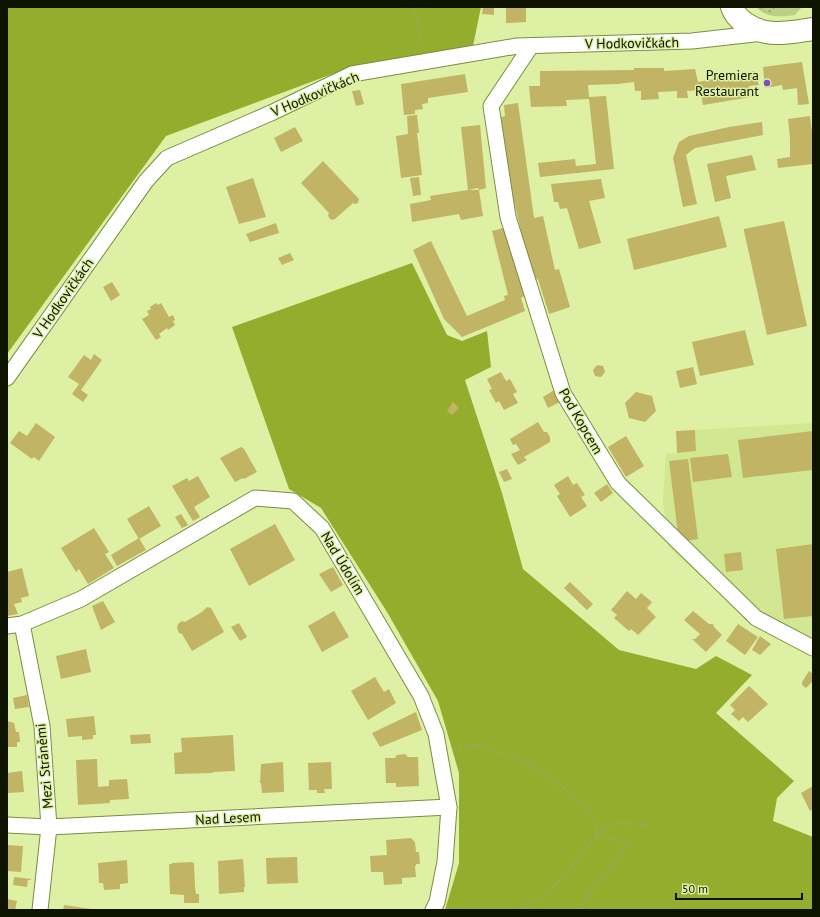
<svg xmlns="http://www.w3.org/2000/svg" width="820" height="917" viewBox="0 0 820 917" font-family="'PT Sans',sans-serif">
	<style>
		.built { fill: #d2e792 }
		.green { fill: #bccf83 }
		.forest { fill: #94ad2d }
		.building { fill: #c1b465 }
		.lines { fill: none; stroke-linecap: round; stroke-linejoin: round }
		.street-casing { stroke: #7c8d43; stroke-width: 17 }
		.secondary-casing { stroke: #7c8d43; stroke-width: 24 }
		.path { stroke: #99a76d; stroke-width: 2.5; stroke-dasharray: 2 3; stroke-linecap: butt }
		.street { stroke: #fff; stroke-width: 15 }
		.secondary { stroke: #fff; stroke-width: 22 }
		.poi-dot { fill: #7f4cc3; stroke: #ddf0a3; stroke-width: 1.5 }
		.labels { text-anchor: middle; stroke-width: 3; stroke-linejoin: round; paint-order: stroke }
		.street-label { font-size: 14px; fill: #0e1300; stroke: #ddf0a3 }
		.poi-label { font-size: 14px; fill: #0e1300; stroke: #ddf0a3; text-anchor: end }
	</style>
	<rect width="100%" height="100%" fill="#ddf0a3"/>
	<polygon class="built" points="813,423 813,544 776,549 784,618 813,616 813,648 751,620 678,556 668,546 663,500 666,454 696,451 695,430"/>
	<path class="green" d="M756 7H802L795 15C782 17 766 18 756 7Z"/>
	<g class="forest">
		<polygon points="7,7 481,7 473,46 351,67 166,136 7,354"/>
		<polygon points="412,263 447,335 462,341 487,331 491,367 465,380 502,493 523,569 619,650 696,669 716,656 752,675 716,713 794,781 777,798 773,821 813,837 813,910 445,910 459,863 459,773 438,701 387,612 321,508 289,489 232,327"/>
	</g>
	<g class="building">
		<polygon points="483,7 494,7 494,15 482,14"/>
		<polygon points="506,7 526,7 526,22 506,23"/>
		<polygon points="802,62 809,104 798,105 797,88 783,90 782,85 765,88 763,67"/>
		<polygon points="634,68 664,68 664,71 695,69 698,82 747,73 754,71 759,85 749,86 751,97 703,105 700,90 687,91 688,98 677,98 677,91 658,92 659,99 641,100 641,91 635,91 634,82 618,84 588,85 589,97 606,96 614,169 540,177 538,163 575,159 576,166 596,164 589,99 566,100 567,106 531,107 529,86 540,86 540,71 634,70"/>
		<polygon points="465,74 468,92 428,98 428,103 422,104 423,109 415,110 415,114 404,115 401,84"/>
		<polygon points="360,90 364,104 356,106 352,91"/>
		<polygon points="518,103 534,218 543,216 555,270 559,269 570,307 549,314 538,279 533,281 509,181 501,117 505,116 504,105"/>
		<polygon points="417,115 419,133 417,133 422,175 401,178 396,136 408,134 407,116"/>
		<polygon points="810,116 813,140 813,164 778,168 777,159 790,157 790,138 788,119"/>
		<polygon points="762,122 763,135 695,148 686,155 697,204 683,207 673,158 679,142 689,136 729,127"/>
		<polygon points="480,125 486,188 479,190 483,216 461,220 459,214 412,222 410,204 431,200 430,196 468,190 479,190 478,188 468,190 461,127"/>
		<polygon points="295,127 303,141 281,152 274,138"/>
		<polygon points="752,155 756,170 726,176 731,198 715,202 707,164"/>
		<polygon points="323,161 359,199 358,203 355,204 353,203 335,219 332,220 329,218 328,215 329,213 301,183"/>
		<polygon points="419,177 421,195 413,196 410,178"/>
		<polygon points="253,178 266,217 239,224 226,187"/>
		<polygon points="601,179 605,198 589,201 601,243 579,249 567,208 560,209 558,202 554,202 551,184"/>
		<polygon points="719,216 727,247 634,270 627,239"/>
		<polygon points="784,221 807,326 767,335 744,231 744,229"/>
		<polygon points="276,223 279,233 250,242 246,234"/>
		<polygon points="507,227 524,296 521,298 525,311 462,337 444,319 413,250 431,241 467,316 505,300 504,296 508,295 492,231"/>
		<polygon points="290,253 294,260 282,265 278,258"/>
		<polygon points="112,282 120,295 111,301 103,287"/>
		<polygon points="156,303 158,305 161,303 169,317 173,315 175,320 173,321 175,325 168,330 167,328 159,334 161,337 156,340 142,319 149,315 147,311 151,309 150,307"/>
		<polygon points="745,330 754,365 700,376 692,342"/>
		<polygon points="94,354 102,360 81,390 88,395 83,402 72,394 79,384 68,377 84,355 91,360"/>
		<polygon points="597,365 603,366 605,372 601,377 595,376 593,370"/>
		<polygon points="693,367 697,384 680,388 676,371"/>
		<polygon points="501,372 506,381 510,379 517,392 513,394 518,403 504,410 499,401 496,403 489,390 492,389 487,379"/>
		<polygon points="556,389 562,401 548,408 543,397"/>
		<polygon points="636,392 652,396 656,411 645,422 629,418 625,403"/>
		<polygon points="453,402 459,408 452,415 447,411"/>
		<polygon points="538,422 544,432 547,432 550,437 550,442 524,457 527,460 518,465 511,454 520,450 516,444 513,445 510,439"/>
		<polygon points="36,423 55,437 39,461 34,457 32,459 10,443 19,431 27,436"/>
		<polygon points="695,430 696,451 677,453 676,431"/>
		<polygon points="813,431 813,470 743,478 738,440"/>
		<polygon points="626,436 644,466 626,477 608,447"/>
		<polygon points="241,447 244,449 257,472 244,479 243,478 235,482 220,458"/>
		<polygon points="728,454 732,477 693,482 690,458"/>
		<polygon points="688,459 698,539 679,542 669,461"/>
		<polygon points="507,469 512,479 504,482 499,472"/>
		<polygon points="198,476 210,497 194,507 200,517 193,521 172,486 187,478 189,481"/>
		<polygon points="568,476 573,485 577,483 585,495 581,497 587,506 570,517 557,496 560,494 554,485"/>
		<polygon points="607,484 613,493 601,502 594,493"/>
		<polygon points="149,506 161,526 139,539 127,519"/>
		<polygon points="181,514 188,525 182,528 175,517"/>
		<polygon points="275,524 295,560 249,586 230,549"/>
		<polygon points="94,528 109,552 105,554 114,568 88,584 79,569 76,572 61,548"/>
		<polygon points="139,538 146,550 117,566 111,555"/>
		<polygon points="813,544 813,616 784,619 776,549"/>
		<polygon points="741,552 743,570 726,572 724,554"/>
		<polygon points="333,567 343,585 331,592 319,574"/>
		<polygon points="22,568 29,596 21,598 22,602 14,604 18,614 7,616 7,572"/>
		<polygon points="570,582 593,604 587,610 564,588"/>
		<polygon points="627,591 636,599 641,593 652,602 647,608 656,617 638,635 631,629 629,631 614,618 617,615 611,610"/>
		<polygon points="103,601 115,622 101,630 92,606"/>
		<polygon points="207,607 211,608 224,632 192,651 182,634 179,633 177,628 178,624 182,621 185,622 202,612"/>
		<polygon points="334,611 349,637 322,652 308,626"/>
		<polygon points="693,611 709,624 713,624 714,627 722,635 706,652 692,639 695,639 700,634 684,620"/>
		<polygon points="239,623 247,637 240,641 231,627"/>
		<polygon points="738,624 758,637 745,655 726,641"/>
		<polygon points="760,636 771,644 760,655 752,650"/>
		<polygon points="86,649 91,672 61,679 56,656"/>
		<polygon points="809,671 813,674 813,681 806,688 802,685 802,682"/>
		<polygon points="375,677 384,692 389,689 396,703 368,720 351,691"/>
		<polygon points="749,686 768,704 748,722 743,717 739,721 731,714 735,710 730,705"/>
		<polygon points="27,695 29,707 15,709 13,698"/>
		<polygon points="416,712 422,730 380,747 372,733"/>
		<polygon points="94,716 96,735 93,735 93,739 82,740 82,736 68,737 66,719"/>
		<polygon points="7,721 14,723 16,732 19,732 20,742 17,742 17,747 7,747"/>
		<polygon points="150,734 151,743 131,744 130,735"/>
		<polygon points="233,735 235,771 212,772 213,773 175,774 174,753 182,752 181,738"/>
		<polygon points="405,754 408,757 418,757 419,786 396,787 396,783 386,783 385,758 395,758 397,755"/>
		<polygon points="97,759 98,787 109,786 109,780 127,779 129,799 110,800 110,803 78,805 76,760"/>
		<polygon points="283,762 284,792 262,793 261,783 260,783 261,764"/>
		<polygon points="331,762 332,789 324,789 325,793 317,793 317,790 309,790 308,763"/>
		<polygon points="22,771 24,792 7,793 7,773"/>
		<polygon points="813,786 813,809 810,811 801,793"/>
		<polygon points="411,838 415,842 416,852 419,852 420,864 416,864 416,866 415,866 416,877 402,878 402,884 384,885 383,872 371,872 370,856 387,855 386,840"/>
		<polygon points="7,845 23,846 21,872 7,871"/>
		<polygon points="297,857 298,883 267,884 266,858"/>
		<polygon points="243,859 245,887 244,887 244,892 219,894 218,861"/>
		<polygon points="127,860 128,883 120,884 120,889 104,890 103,883 99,883 98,863"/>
		<polygon points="191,862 194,863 195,887 196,894 199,894 199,903 184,903 184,895 170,894 169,864 172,864 172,863"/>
		<polygon points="14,877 31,879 31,880 28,880 27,887 13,885"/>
		<polygon points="7,899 17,901 15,910 7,910"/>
		<polygon points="64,905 91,909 91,910 63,910"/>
	</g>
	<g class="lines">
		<defs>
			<g id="street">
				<polyline points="531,46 491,106 508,217 563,393 618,483 756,618 813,648"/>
				<polyline points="7,378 146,181 167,158 271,113 352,74 517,46 692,41 763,33"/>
				<polyline points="22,624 42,726 49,827 40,910"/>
				<polyline points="7,626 22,624 81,599 255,498 293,501 322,528 421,696 436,734 449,807 445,862 437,902 433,910"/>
				<polyline points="7,825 49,827 449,807"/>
			</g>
			<path id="secondary" d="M732 7C736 20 753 30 766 32 780 35 799 31 813 29"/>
		</defs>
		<use href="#street" class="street-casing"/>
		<use href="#secondary" class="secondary-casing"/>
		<g class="path">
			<polyline points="414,7 423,46"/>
			<polyline points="761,7 765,11"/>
			<polyline points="769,12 774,7"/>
			<polyline points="454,749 480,745 513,758 546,774 586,807 597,823 596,837 554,887 520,910"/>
			<polyline points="596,837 603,827 618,823 647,825"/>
			<polyline points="579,910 599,880 630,842 596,837"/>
		</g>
		<use href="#street" class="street"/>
		<use href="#secondary" class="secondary"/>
	</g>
	<circle class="poi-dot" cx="767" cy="83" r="4"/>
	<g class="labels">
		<g class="street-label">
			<text transform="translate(632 43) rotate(-1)" y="5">V Hodkovičkách</text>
			<text transform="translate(315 94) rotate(-23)" y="5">V Hodkovičkách</text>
			<text transform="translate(63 298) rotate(-55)" y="5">V Hodkovičkách</text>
			<text transform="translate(581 421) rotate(60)" y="5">Pod Kopcem</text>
			<text transform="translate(343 563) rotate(59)" y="5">Nad Údolím</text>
			<text transform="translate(44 766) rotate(-95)" y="5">Mezi Stráněmi</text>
			<text transform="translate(228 818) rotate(-3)" y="5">Nad Lesem</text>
		</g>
		<g class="poi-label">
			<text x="759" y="80">Premiera<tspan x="759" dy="16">Restaurant</tspan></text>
		</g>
	</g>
	<rect width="820" height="917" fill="none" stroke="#0e1300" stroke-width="16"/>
	<path d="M676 893v6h126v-6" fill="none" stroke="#0e1300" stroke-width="2"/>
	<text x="682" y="893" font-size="12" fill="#0e1300" stroke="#ddf0a3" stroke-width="3" paint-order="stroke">50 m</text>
</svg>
